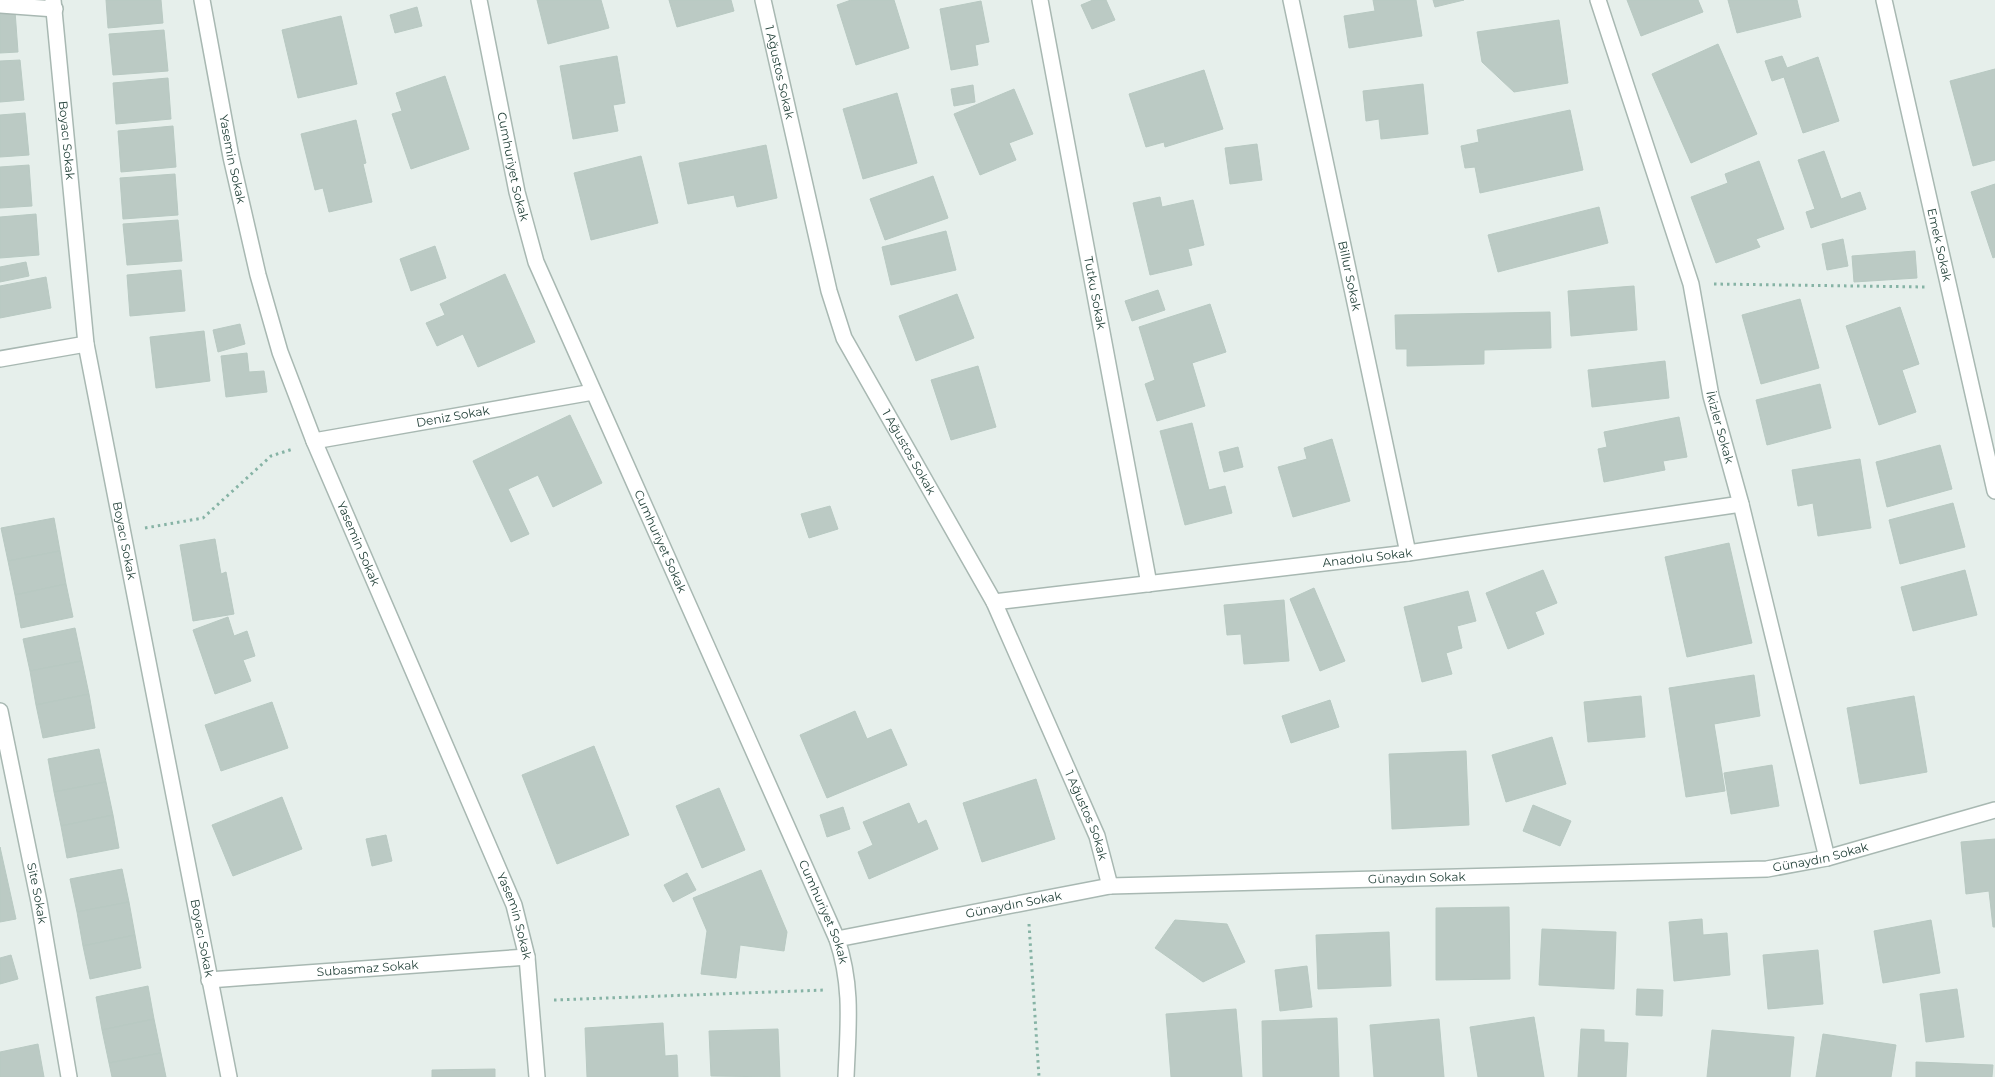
<svg xmlns="http://www.w3.org/2000/svg" width="1995" height="1077" viewBox="0 0 1995 1077" font-family="Montserrat,sans-serif">
	<style>
		.building { fill: #bbcac4; stroke: #b8c9c2 }
		.lines { fill: none; stroke-linecap: round; stroke-linejoin: round }
		.minor-casing { stroke: #a8b8b2; stroke-width: 18 }
		.path { stroke: #86b3a5; stroke-width: 3; stroke-dasharray: 2.5 4; stroke-linecap: butt }
		.minor { stroke: #fff; stroke-width: 15 }
		.labels { text-anchor: middle; stroke-width: 4.5; stroke-linejoin: round; paint-order: stroke }
		.street-label { font-size: 12px; fill: #24423a; stroke: #f7fbf9 }
	</style>
	<rect width="100%" height="100%" fill="#e6efeb"/>
	<g class="building">
		<polygon points="106,0 161,0 163,23 108,28"/>
		<polygon points="537,0 601,0 609,28 548,44"/>
		<polygon points="669,0 731,0 734,11 677,27"/>
		<polygon points="851,0 894,0 909,48 856,65 837,5"/>
		<polygon points="1093,0 1106,0 1115,20 1092,29 1081,5"/>
		<polygon points="1373,0 1416,0 1422,36 1349,48 1344,16 1375,11"/>
		<polygon points="1433,0 1464,0 1435,7"/>
		<polygon points="1627,0 1698,0 1703,12 1641,36"/>
		<polygon points="1728,0 1797,0 1801,17 1737,33"/>
		<polygon points="981,1 989,42 975,45 978,65 951,70 940,9"/>
		<polygon points="417,7 422,26 395,33 390,15"/>
		<polygon points="15,11 18,52 0,53 0,12"/>
		<polygon points="341,16 357,84 298,98 282,30"/>
		<polygon points="1559,20 1568,83 1514,92 1482,62 1477,32"/>
		<polygon points="164,30 168,71 113,75 109,34"/>
		<polygon points="1718,44 1757,134 1691,163 1652,74"/>
		<polygon points="617,56 625,103 613,105 618,131 573,139 560,66"/>
		<polygon points="1782,56 1787,68 1818,57 1839,121 1803,133 1784,77 1772,81 1765,61"/>
		<polygon points="20,60 24,100 0,102 0,61"/>
		<polygon points="1995,69 1995,160 1973,166 1950,81"/>
		<polygon points="1204,70 1223,129 1165,147 1164,142 1146,147 1129,94"/>
		<polygon points="445,76 469,149 411,169 392,114 402,111 396,93"/>
		<polygon points="168,78 171,119 116,124 113,83"/>
		<polygon points="1423,84 1428,134 1381,139 1379,119 1366,121 1363,91"/>
		<polygon points="973,85 975,102 954,106 951,89"/>
		<polygon points="1014,89 1033,134 1009,143 1016,160 980,175 954,114"/>
		<polygon points="897,93 917,163 863,179 843,109"/>
		<polygon points="1570,110 1583,170 1480,193 1475,167 1465,168 1461,146 1479,142 1477,130"/>
		<polygon points="25,113 29,155 0,157 0,115"/>
		<polygon points="356,120 366,163 363,164 372,202 329,212 323,188 315,190 301,134"/>
		<polygon points="173,126 176,167 121,172 118,131"/>
		<polygon points="1257,144 1262,180 1230,184 1225,148"/>
		<polygon points="766,145 777,198 737,207 734,195 688,204 679,163"/>
		<polygon points="1824,151 1841,199 1860,192 1866,209 1811,228 1806,212 1815,209 1798,160"/>
		<polygon points="641,156 658,223 591,240 574,173"/>
		<polygon points="1759,161 1784,229 1756,239 1760,247 1716,263 1691,197 1728,183 1725,174"/>
		<polygon points="29,165 32,206 0,208 0,167"/>
		<polygon points="175,174 178,215 123,219 120,178"/>
		<polygon points="933,176 948,218 885,240 870,199"/>
		<polygon points="1995,184 1995,257 1993,258 1971,192"/>
		<polygon points="1160,197 1162,207 1193,200 1204,245 1188,249 1192,265 1150,275 1133,203"/>
		<polygon points="1599,207 1608,243 1498,272 1488,235"/>
		<polygon points="36,214 39,255 0,258 0,217"/>
		<polygon points="178,220 182,261 127,265 123,224"/>
		<polygon points="946,231 956,270 891,285 882,247"/>
		<polygon points="1843,239 1848,266 1827,270 1822,244"/>
		<polygon points="435,246 446,278 411,291 400,259"/>
		<polygon points="1915,251 1917,278 1854,282 1852,256"/>
		<polygon points="26,262 29,276 0,282 0,267"/>
		<polygon points="181,270 185,311 130,316 127,275"/>
		<polygon points="505,274 535,342 478,367 463,334 437,346 426,323 445,315 440,304"/>
		<polygon points="46,277 51,308 0,318 0,286"/>
		<polygon points="1634,286 1637,330 1571,336 1568,291"/>
		<polygon points="1158,290 1165,310 1132,321 1125,301"/>
		<polygon points="957,294 974,338 916,361 899,316"/>
		<polygon points="1800,299 1819,368 1761,384 1742,315"/>
		<polygon points="1210,304 1226,352 1192,363 1205,406 1157,421 1145,384 1155,380 1139,327"/>
		<polygon points="1900,307 1919,364 1902,370 1916,412 1879,425 1846,326"/>
		<polygon points="1550,312 1551,348 1484,350 1484,364 1407,366 1407,349 1396,349 1395,315"/>
		<polygon points="240,324 245,344 218,352 213,330"/>
		<polygon points="204,331 210,381 156,388 150,337"/>
		<polygon points="247,353 249,372 264,371 267,392 226,397 221,356"/>
		<polygon points="1665,361 1669,398 1592,407 1588,370"/>
		<polygon points="978,366 996,427 951,440 931,380"/>
		<polygon points="1820,384 1831,428 1767,445 1756,400"/>
		<polygon points="570,415 602,483 553,507 538,475 508,489 529,534 511,542 473,461"/>
		<polygon points="1679,417 1687,457 1663,461 1665,470 1604,482 1598,449 1607,447 1604,432"/>
		<polygon points="1192,423 1209,490 1225,486 1232,513 1185,525 1160,431"/>
		<polygon points="1332,439 1350,501 1293,517 1278,467 1307,459 1304,448"/>
		<polygon points="1940,445 1952,489 1887,507 1876,462"/>
		<polygon points="1238,447 1243,467 1224,472 1219,452"/>
		<polygon points="1860,459 1871,528 1818,536 1813,503 1798,506 1792,470"/>
		<polygon points="1953,503 1965,547 1900,564 1889,520"/>
		<polygon points="830,506 838,529 809,538 801,514"/>
		<polygon points="54,518 60,551 8,561 1,528"/>
		<polygon points="215,539 221,574 226,572 234,614 193,621 180,545"/>
		<polygon points="1729,543 1752,643 1687,657 1665,557"/>
		<polygon points="60,551 66,584 15,595 8,561"/>
		<polygon points="1543,570 1557,603 1535,612 1544,634 1508,649 1486,593"/>
		<polygon points="1965,570 1977,615 1913,631 1901,587"/>
		<polygon points="66,584 73,617 21,628 15,595"/>
		<polygon points="1314,588 1345,661 1320,671 1290,599"/>
		<polygon points="1468,591 1476,621 1457,626 1462,648 1446,653 1452,674 1422,682 1404,607"/>
		<polygon points="1284,600 1289,661 1244,664 1241,634 1227,635 1224,605"/>
		<polygon points="228,617 234,636 247,631 255,656 243,660 251,681 215,694 193,630"/>
		<polygon points="75,628 82,661 30,671 23,639"/>
		<polygon points="82,661 89,694 36,705 30,671"/>
		<polygon points="1754,675 1760,716 1714,724 1725,791 1686,797 1669,688"/>
		<polygon points="89,694 95,728 43,738 36,705"/>
		<polygon points="1641,696 1645,737 1588,742 1584,702"/>
		<polygon points="1914,696 1927,772 1860,784 1847,708"/>
		<polygon points="1330,700 1339,727 1291,743 1282,716"/>
		<polygon points="272,702 288,748 221,771 205,725"/>
		<polygon points="855,711 867,739 891,729 907,765 827,798 800,735"/>
		<polygon points="1552,737 1566,784 1506,802 1492,755"/>
		<polygon points="594,746 629,835 557,864 522,775"/>
		<polygon points="99,749 106,782 54,792 48,759"/>
		<polygon points="1466,751 1469,825 1392,829 1389,754"/>
		<polygon points="1772,765 1779,806 1731,814 1724,773"/>
		<polygon points="1036,779 1055,839 982,862 963,803"/>
		<polygon points="106,782 113,815 61,826 54,792"/>
		<polygon points="719,788 745,850 702,868 676,806"/>
		<polygon points="282,797 302,849 233,876 212,825"/>
		<polygon points="909,803 918,824 926,820 938,849 869,879 858,852 873,845 863,822"/>
		<polygon points="1533,805 1571,821 1560,846 1523,831"/>
		<polygon points="843,807 850,829 827,837 820,815"/>
		<polygon points="113,815 119,848 67,858 61,826"/>
		<polygon points="386,835 392,861 372,866 366,839"/>
		<polygon points="1995,839 1995,927 1993,927 1989,891 1966,894 1961,842"/>
		<polygon points="0,847 16,919 0,922"/>
		<polygon points="122,869 129,902 77,912 70,879"/>
		<polygon points="761,870 787,932 784,951 740,945 736,978 701,974 707,931 693,898"/>
		<polygon points="687,873 696,890 673,902 664,885"/>
		<polygon points="129,902 135,935 83,946 77,912"/>
		<polygon points="1509,907 1510,979 1436,980 1436,908"/>
		<polygon points="1702,919 1703,935 1727,933 1730,975 1674,981 1669,922"/>
		<polygon points="1175,920 1227,924 1245,962 1203,982 1155,948"/>
		<polygon points="1931,920 1940,973 1883,983 1874,931"/>
		<polygon points="1542,929 1616,932 1614,989 1539,985"/>
		<polygon points="1389,932 1391,986 1318,989 1316,935"/>
		<polygon points="135,935 141,968 90,979 83,946"/>
		<polygon points="1818,950 1823,1004 1768,1009 1763,955"/>
		<polygon points="11,955 18,979 0,984 0,958"/>
		<polygon points="1307,966 1312,1007 1280,1011 1275,970"/>
		<polygon points="148,986 154,1019 102,1030 96,997"/>
		<polygon points="1637,989 1663,990 1662,1016 1636,1015"/>
		<polygon points="1957,989 1964,1037 1926,1042 1920,994"/>
		<polygon points="1236,1009 1242,1077 1171,1077 1166,1014"/>
		<polygon points="1534,1017 1544,1077 1478,1077 1470,1027"/>
		<polygon points="1337,1018 1339,1077 1263,1077 1262,1021"/>
		<polygon points="154,1019 161,1053 109,1063 102,1030"/>
		<polygon points="1439,1019 1444,1077 1374,1077 1370,1025"/>
		<polygon points="663,1023 665,1056 677,1055 678,1077 587,1077 585,1028"/>
		<polygon points="778,1029 780,1077 711,1076 709,1031"/>
		<polygon points="1581,1029 1604,1030 1604,1042 1628,1043 1626,1077 1578,1077"/>
		<polygon points="1712,1030 1794,1037 1790,1077 1707,1077"/>
		<polygon points="1823,1034 1896,1045 1891,1077 1816,1077"/>
		<polygon points="38,1044 44,1077 0,1077 0,1052"/>
		<polygon points="161,1053 166,1077 112,1077 109,1063"/>
		<polygon points="1916,1062 1993,1065 1992,1077 1916,1077"/>
		<polygon points="495,1069 495,1077 432,1077 432,1070"/>
	</g>
	<g class="lines">
		<defs>
			<g id="minor">
				<path id="s1" d="M53 0 86 344 229 1077"/>
				<path id="s2" d="M202 0 231 157 258 275 280 352 314 441 514 905 527 957 537 1077"/>
				<path id="s3" d="M479 0 517 192 536 262 837 939C853 987 848 1027 846 1077"/>
				<path id="s4" d="M763 0 829 291 844 338 994 602 1097 836 1110 886"/>
				<path id="s5" d="M1040 0 1149 584"/>
				<path id="s6" d="M1291 0 1408 553"/>
				<path id="s7" d="M1598 0 1691 284 1711 396 1741 504 1827 858"/>
				<path id="s8" d="M1884 0 1995 491"/>
				<polyline points="0,5 55,9"/>
				<polyline points="0,359 86,344"/>
				<path id="s9" d="M314 441 593 392"/>
				<path id="s10" d="M994 602 1408 553 1741 504"/>
				<path id="s11" d="M0 711 39 902 69 1077"/>
				<path id="s12" d="M837 939 1110 886 1767 869 1827 858 1995 810"/>
				<path id="s13" d="M209 980 527 957"/>
			</g>
		</defs>
		<use href="#minor" class="minor-casing"/>
		<g class="path">
			<polyline points="1714,284 1925,287"/>
			<polyline points="145,528 203,518 271,456 293,449"/>
			<polyline points="1029,924 1039,1077"/>
			<polyline points="554,1000 826,990"/>
		</g>
		<use href="#minor" class="minor"/>
	</g>
	<g class="labels">
		<g class="street-label">
			<text dy="4" stroke="none"><textPath href="#s4" startOffset="74">1 Ağustos Sokak</textPath></text>
			<text dy="4" stroke="none"><textPath href="#s1" startOffset="141">Boyacı Sokak</textPath></text>
			<text dy="4" stroke="none"><textPath href="#s2" startOffset="162">Yasemin Sokak</textPath></text>
			<text dy="4" stroke="none"><textPath href="#s3" startOffset="170">Cumhuriyet Sokak</textPath></text>
			<text dy="4" stroke="none"><textPath href="#s8" startOffset="251">Emek Sokak</textPath></text>
			<text dy="4" stroke="none"><textPath href="#s6" startOffset="282">Billur Sokak</textPath></text>
			<text dy="4" stroke="none"><textPath href="#s5" startOffset="298">Tutku Sokak</textPath></text>
			<text dy="4" stroke="none"><textPath href="#s9" startOffset="141">Deniz Sokak</textPath></text>
			<text dy="4" stroke="none"><textPath href="#s7" startOffset="445">İkizler Sokak</textPath></text>
			<text dy="4" stroke="none"><textPath href="#s4" startOffset="479">1 Ağustos Sokak</textPath></text>
			<text dy="4" stroke="none"><textPath href="#s1" startOffset="546">Boyacı Sokak</textPath></text>
			<text dy="4" stroke="none"><textPath href="#s3" startOffset="574">Cumhuriyet Sokak</textPath></text>
			<text dy="4" stroke="none"><textPath href="#s2" startOffset="568">Yasemin Sokak</textPath></text>
			<text dy="4" stroke="none"><textPath href="#s10" startOffset="376">Anadolu Sokak</textPath></text>
			<text dy="4" stroke="none"><textPath href="#s4" startOffset="884">1 Ağustos Sokak</textPath></text>
			<text dy="4" stroke="none"><textPath href="#s12" startOffset="990">Günaydın Sokak</textPath></text>
			<text dy="4" stroke="none"><textPath href="#s12" startOffset="585">Günaydın Sokak</textPath></text>
			<text dy="4" stroke="none"><textPath href="#s11" startOffset="186">Site Sokak</textPath></text>
			<text dy="4" stroke="none"><textPath href="#s12" startOffset="180">Günaydın Sokak</textPath></text>
			<text dy="4" stroke="none"><textPath href="#s3" startOffset="979">Cumhuriyet Sokak</textPath></text>
			<text dy="4" stroke="none"><textPath href="#s2" startOffset="972">Yasemin Sokak</textPath></text>
			<text dy="4" stroke="none"><textPath href="#s1" startOffset="951">Boyacı Sokak</textPath></text>
			<text dy="4" stroke="none"><textPath href="#s13" startOffset="159">Subasmaz Sokak</textPath></text>
		</g>
	</g>
</svg>
